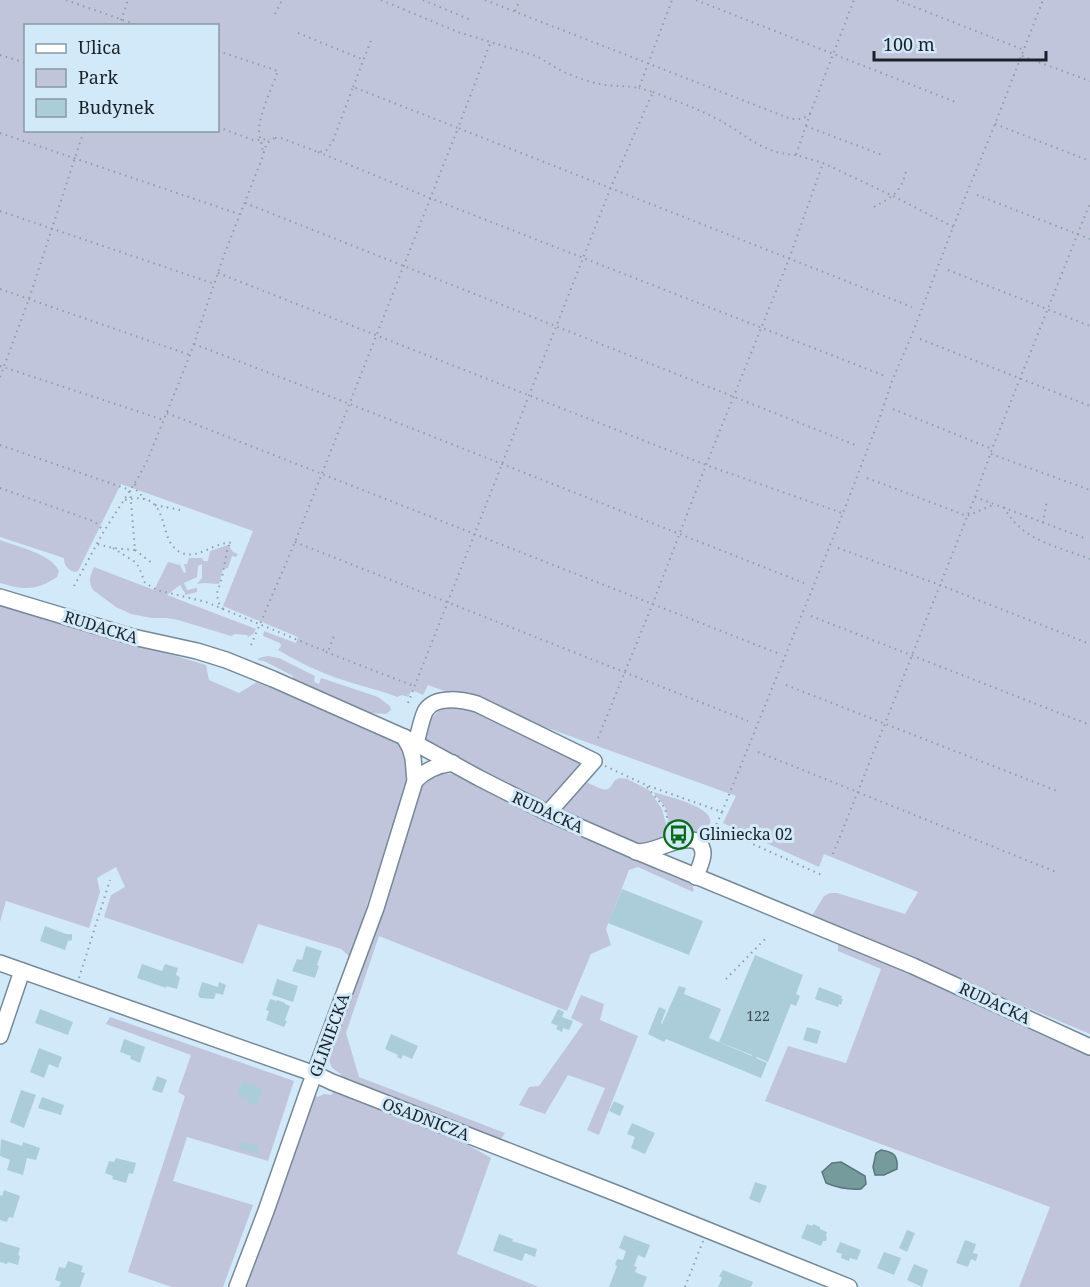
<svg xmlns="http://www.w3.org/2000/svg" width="1090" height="1287" viewBox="0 0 1090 1287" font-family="'Noto Serif',serif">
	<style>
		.green { fill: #c0c5db; fill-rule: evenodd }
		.water { fill: #769b9d; stroke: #5a777a; stroke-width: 1.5 }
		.building { fill: #abcdd9 }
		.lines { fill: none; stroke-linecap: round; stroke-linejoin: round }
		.minor-casing { stroke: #758998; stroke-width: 18 }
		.path { stroke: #8d9eaa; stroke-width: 2; stroke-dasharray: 1.5 4.5; stroke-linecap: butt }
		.minor { stroke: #fff; stroke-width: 15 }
		.labels { text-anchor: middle; stroke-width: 6; stroke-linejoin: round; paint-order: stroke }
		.number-label { font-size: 14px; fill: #3e4d54 }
		.street-label { font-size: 16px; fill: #1a2228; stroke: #d2e9f9 }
		.poi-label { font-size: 16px; fill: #1a2228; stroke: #d2e9f9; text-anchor: start }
	</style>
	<rect width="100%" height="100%" fill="#d2e9f9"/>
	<g class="green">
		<path d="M0 0H1090V1034L814 918 813 914 824 896 830 893H837L905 914 918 892 824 854 819 867 723 823 736 796 428 685 423 695 412 690 408 697 402 695 397 697C380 690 361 686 343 680 320 673 299 662 278 650L281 646 280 643 263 636 264 631 296 643 298 637 223 606 253 531 121 484 78 571 74 572C67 569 64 565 64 558L0 537ZM26 26H218V130H26Z"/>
		<path d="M0 540C18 547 50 553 59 571L57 577C36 591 24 590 0 583Z"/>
		<path d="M228 545 233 552 238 554 236 557 232 556 228 568 223 569 219 584 204 583 197 584 202 578V564L198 566 197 577 184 583 187 590 197 588V592L186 595 180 585 167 595 256 629 253 634 248 637 247 635 235 634 231 636 178 620 167 618H152L131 614 116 607 93 590C88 582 90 576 94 567L154 590 168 562 180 565 184 573 186 572 184 564H187L189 558H202L203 561H208L210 551Z"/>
		<polygon points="0,603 206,665 209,680 239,693 257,682 395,739 403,747 410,777 366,908 351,958 341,949 258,924 243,964 104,917 111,895 125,887 116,867 97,878 100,892 89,928 6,901 0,922"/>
		<polygon points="268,656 279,658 315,676 314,682 319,684 321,678 378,697 390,706 391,710 386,714 368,713 343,702 292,681 293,676 264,661 258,660 259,658"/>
		<polygon points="463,704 578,760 580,766 549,802 541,802 422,742 422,729 440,709 444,707"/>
		<path d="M444 774H458L690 882C693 885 694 888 693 892L638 867 629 870 606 929 611 945 591 954 567 1011 379 936 346 1033 359 1077 505 1133 500 1140 340 1077 341 1074C332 1069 328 1065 330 1054L327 1053 414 797C422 784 430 779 444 774Z"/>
		<path d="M619 778 627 779 649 790 662 809 670 839 643 846 560 813 559 808 583 782C591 782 602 792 608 789 613 786 612 781 619 778Z"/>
		<path d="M653 792C665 796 728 809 706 830L673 838 665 807Z"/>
		<polygon points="841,943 1090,1050 1090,1287 1019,1287 1050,1207 765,1101 788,1046 846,1063 881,969 838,951 838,945"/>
		<polygon points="581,995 604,1004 600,1020 638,1036 599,1135 587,1130 605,1088 568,1075 545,1114 519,1105 529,1087 539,1086 583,1024 571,1018"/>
		<polygon points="110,1017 294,1081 268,1161 187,1137 173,1181 253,1205 223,1287 172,1287 128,1272 185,1096 178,1092 191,1055 106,1024"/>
		<polygon points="333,1090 470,1146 491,1158 457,1254 539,1287 245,1287 273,1213 312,1095 318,1097 324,1094 332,1095"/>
	</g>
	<g class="water">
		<path d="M881 1150C895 1152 898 1156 897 1169L884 1175H875L873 1167 876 1153Z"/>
		<path d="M841 1162 865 1176 866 1184 861 1189C848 1190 838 1188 826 1183L822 1172 832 1163Z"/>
	</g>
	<g class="building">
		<polygon points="622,889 703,921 689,955 608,923"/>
		<polygon points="45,926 66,934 72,934 72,940 68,941 65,950 40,941"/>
		<polygon points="306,946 322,951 317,965 319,966 315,978 292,971 297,959 302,960"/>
		<polygon points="755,955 803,975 796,994 800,996 796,1006 791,1004 768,1062 757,1057 756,1058 767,1063 761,1078 666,1039 664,1042 648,1034 659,1007 666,1010 661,1023 662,1024 679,986 686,988 684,994 721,1009 709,1038 752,1056 752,1055 719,1042"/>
		<polygon points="142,964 162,971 165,964 178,968 176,975 180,977 177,989 166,986 166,988 137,978"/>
		<polygon points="277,979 298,986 293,1002 272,995"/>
		<polygon points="202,982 218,987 219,982 226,985 223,995 216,993 214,999 200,998 198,995"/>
		<polygon points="819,987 842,996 841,999 843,999 841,1005 839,1004 838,1007 815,999"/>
		<polygon points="270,999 277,1001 277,1000 285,1003 285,1004 290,1006 285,1020 287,1021 284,1027 266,1020 269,1011 266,1010"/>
		<polygon points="40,1009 73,1022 68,1035 35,1023"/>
		<polygon points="558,1009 564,1012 562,1017 573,1021 569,1030 563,1028 562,1032 556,1029 558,1026 551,1023"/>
		<polygon points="807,1027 821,1031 817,1044 803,1040"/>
		<polygon points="391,1034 418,1046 412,1059 403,1055 401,1059 397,1057 398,1055 385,1049"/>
		<polygon points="124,1039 145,1047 140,1063 130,1059 131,1056 120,1052"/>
		<polygon points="39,1048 62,1057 58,1068 49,1064 44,1078 30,1072"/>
		<polygon points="157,1076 167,1080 162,1093 152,1090"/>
		<polygon points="243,1081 263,1089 256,1106 247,1103 249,1099 237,1095"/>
		<polygon points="21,1090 36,1095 24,1128 10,1122"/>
		<polygon points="42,1097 64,1105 61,1115 38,1108"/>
		<polygon points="614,1101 624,1106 620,1116 609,1111"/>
		<polygon points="632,1123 655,1133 645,1154 631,1148 635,1137 627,1134"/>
		<polygon points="1,1139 22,1146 23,1142 40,1148 36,1160 27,1158 23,1175 7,1170 10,1160 0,1156"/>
		<polygon points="241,1141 259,1147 257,1154 239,1149"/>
		<polygon points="116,1158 136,1163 133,1174 129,1173 126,1183 112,1179 113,1176 105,1173 109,1161 114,1162"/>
		<polygon points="755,1182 767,1186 760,1203 749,1199"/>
		<polygon points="4,1190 20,1196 13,1218 9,1217 7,1222 0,1220 0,1195 2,1196"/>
		<polygon points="807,1224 812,1226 813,1224 820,1227 820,1229 827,1232 826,1235 827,1238 826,1241 823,1241 821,1246 801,1238"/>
		<polygon points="907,1230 915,1233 907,1252 899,1248"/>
		<polygon points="499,1234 513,1239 512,1241 537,1249 535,1257 525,1253 522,1261 493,1251"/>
		<polygon points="624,1235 650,1245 645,1258 638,1255 634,1266 637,1267 635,1272 647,1277 643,1287 609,1287 617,1266 615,1265 617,1259 623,1260 626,1251 619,1248"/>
		<polygon points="965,1240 976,1244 973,1253 978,1254 976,1261 971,1259 968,1267 956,1263"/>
		<polygon points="0,1242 20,1248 18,1255 20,1256 18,1265 8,1262 7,1264 0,1262"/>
		<polygon points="840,1242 861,1250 857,1260 850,1258 849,1261 841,1258 842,1254 836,1252"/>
		<polygon points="884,1252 901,1258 894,1275 877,1268"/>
		<polygon points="68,1261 83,1266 81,1272 85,1273 80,1287 59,1287 61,1282 55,1280 59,1267 65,1268"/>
		<polygon points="914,1264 928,1270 922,1287 907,1280"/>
		<polygon points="723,1270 753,1282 751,1287 718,1287 722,1278 719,1276"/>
	</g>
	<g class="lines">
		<defs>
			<g id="minor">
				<polyline points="0,597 133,637 197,651 226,660 273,679 404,737 479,778 548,813 635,851 913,966 1090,1047"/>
				<path d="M416 744C418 736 422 716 426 710 436 695 463 700 477 704L594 761 548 813"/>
				<path d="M415 781C425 770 438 765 453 763"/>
				<path d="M636 852C657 853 676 835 697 841 709 852 700 863 696 877"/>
				<polyline points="0,963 315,1074 332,1082 618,1194 849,1287"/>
				<polyline points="0,1036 22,971"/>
				<polyline points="237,1287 266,1211 308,1091 376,908 415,781 413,758 410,748 404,737"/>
			</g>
		</defs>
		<use href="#minor" class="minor-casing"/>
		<g class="path">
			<polyline points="66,0 140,26"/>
			<path d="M381 0 458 32 536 56C547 61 557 70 569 74 580 79 593 83 605 85 617 86 627 86 639 88L672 0"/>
			<polyline points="423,0 471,20"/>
			<polyline points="485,0 791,119 802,119 810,114 796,155 823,163 893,196 953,227"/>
			<polyline points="696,0 958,103"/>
			<polyline points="897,0 1024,50"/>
			<polyline points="515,11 520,0"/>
			<polyline points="275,14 282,0"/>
			<polyline points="119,26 128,0"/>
			<polyline points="298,33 364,60"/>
			<path d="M218 51 278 71C272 88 260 112 259 130 259 138 263 145 263 154"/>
			<polyline points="0,55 26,63"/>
			<polyline points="1022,56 1090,81"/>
			<polyline points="353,87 372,38"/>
			<path d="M653 92C673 100 694 107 713 117 745 132 758 153 796 155"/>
			<polyline points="810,114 854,0"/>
			<polyline points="995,124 1090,161"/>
			<polyline points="806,126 882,155"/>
			<polyline points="218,127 253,140 270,139"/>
			<polyline points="0,133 239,214"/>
			<polyline points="275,138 281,138 318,152 326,151 333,141 353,87 458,128 491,41"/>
			<polyline points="318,152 430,198 885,376"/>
			<polyline points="977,195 1090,239"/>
			<polyline points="245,203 858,446"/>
			<path d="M874 207C892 197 901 193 906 171"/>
			<polyline points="0,211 215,284"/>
			<polyline points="948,270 1090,326"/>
			<polyline points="218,273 706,465 842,513"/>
			<polyline points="0,289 190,355"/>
			<polyline points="920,339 1090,406"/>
			<polyline points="194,344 350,404 804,583"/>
			<polyline points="0,366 164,420"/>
			<polyline points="0,377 29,299 84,130"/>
			<polyline points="893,409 992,449"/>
			<polyline points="167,413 777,653"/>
			<polyline points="0,445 130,490 135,550 113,548 97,544"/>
			<polyline points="991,454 1090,490"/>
			<polyline points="867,478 967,516 995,504"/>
			<polyline points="135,484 137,491 145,499"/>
			<polyline points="0,488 90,520 95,522 104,531"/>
			<polyline points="975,497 1087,539"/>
			<path d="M125 500C175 488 154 542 182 553 200 560 215 540 235 543"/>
			<polyline points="155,505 180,510"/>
			<path d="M1004 507C1020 540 1059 547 1090 559"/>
			<polyline points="1043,523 1047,500"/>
			<polyline points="295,542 748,721"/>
			<polyline points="113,548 135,562 139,567 145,583 157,590 206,602 322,650 329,649 334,636"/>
			<polyline points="838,548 940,585 1090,644"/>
			<polyline points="135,550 152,563"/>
			<path d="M74 586 104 531 138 478 147 461 190 355 224 255 263 156C265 148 265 142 275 138"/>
			<polyline points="223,609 218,602 217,593 222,578 227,551 230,543"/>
			<polyline points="811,616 1090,725"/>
			<polyline points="251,645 295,542 458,128 912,307"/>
			<polyline points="326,652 414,686"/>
			<polyline points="786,685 1057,791"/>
			<polyline points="408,703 611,187 653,92 639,88"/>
			<polyline points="598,738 653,603 706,465 789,259 823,163"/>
			<polyline points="758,752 1056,872"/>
			<polyline points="605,766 646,785 722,812 711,836"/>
			<polyline points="647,787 665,808 670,831"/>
			<polyline points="722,812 843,513 880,417 892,381 913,332 953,227 995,124 1043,0"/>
			<polyline points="715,827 824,876"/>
			<polyline points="833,854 975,497 992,449 1090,203"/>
			<polyline points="79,978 110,880"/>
			<polyline points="726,979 767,937"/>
			<polyline points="685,1287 703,1241"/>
		</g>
		<use href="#minor" class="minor"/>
	</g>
	<defs>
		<symbol id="bus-ring" viewBox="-11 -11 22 22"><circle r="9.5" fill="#d2e9f9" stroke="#076b18" stroke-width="1.5"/><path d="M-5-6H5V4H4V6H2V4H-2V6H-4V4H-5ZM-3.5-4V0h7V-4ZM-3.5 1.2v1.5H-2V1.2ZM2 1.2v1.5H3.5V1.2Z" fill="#076b18"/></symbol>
	</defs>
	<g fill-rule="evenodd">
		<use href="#bus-ring" x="662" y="818" width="33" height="33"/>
	</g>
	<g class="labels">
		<g class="number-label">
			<text x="758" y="1021">122</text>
		</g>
		<g class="street-label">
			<text transform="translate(101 627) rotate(17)" y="6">RUDACKA</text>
			<text transform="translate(548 812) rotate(25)" y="6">RUDACKA</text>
			<text transform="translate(995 1003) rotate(25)" y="6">RUDACKA</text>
			<text transform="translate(329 1035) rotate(-70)" y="6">GLINIECKA</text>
			<text transform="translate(426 1119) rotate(21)" y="6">OSADNICZA</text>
		</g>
		<g class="poi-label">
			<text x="699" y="840">Gliniecka 02</text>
		</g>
	</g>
	<rect x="24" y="24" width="195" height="108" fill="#d2e9f9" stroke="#8899a5" stroke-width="1.5"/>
	<rect x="36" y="44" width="30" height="9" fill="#ffffff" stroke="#8899a5" stroke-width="1.5"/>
	<text x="78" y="54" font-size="18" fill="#1a2228">Ulica</text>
	<rect x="36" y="69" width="30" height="18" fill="#c0c5db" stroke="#8899a5" stroke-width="1.5"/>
	<text x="78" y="84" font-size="18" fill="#1a2228">Park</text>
	<rect x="36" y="99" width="30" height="18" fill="#abcdd9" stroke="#8899a5" stroke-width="1.5"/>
	<text x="78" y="114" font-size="18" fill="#1a2228">Budynek</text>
	<path d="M874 51v9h172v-9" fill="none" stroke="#1a2228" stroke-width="3"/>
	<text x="883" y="51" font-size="18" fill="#1a2228" stroke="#d2e9f9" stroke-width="4.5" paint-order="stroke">100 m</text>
</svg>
